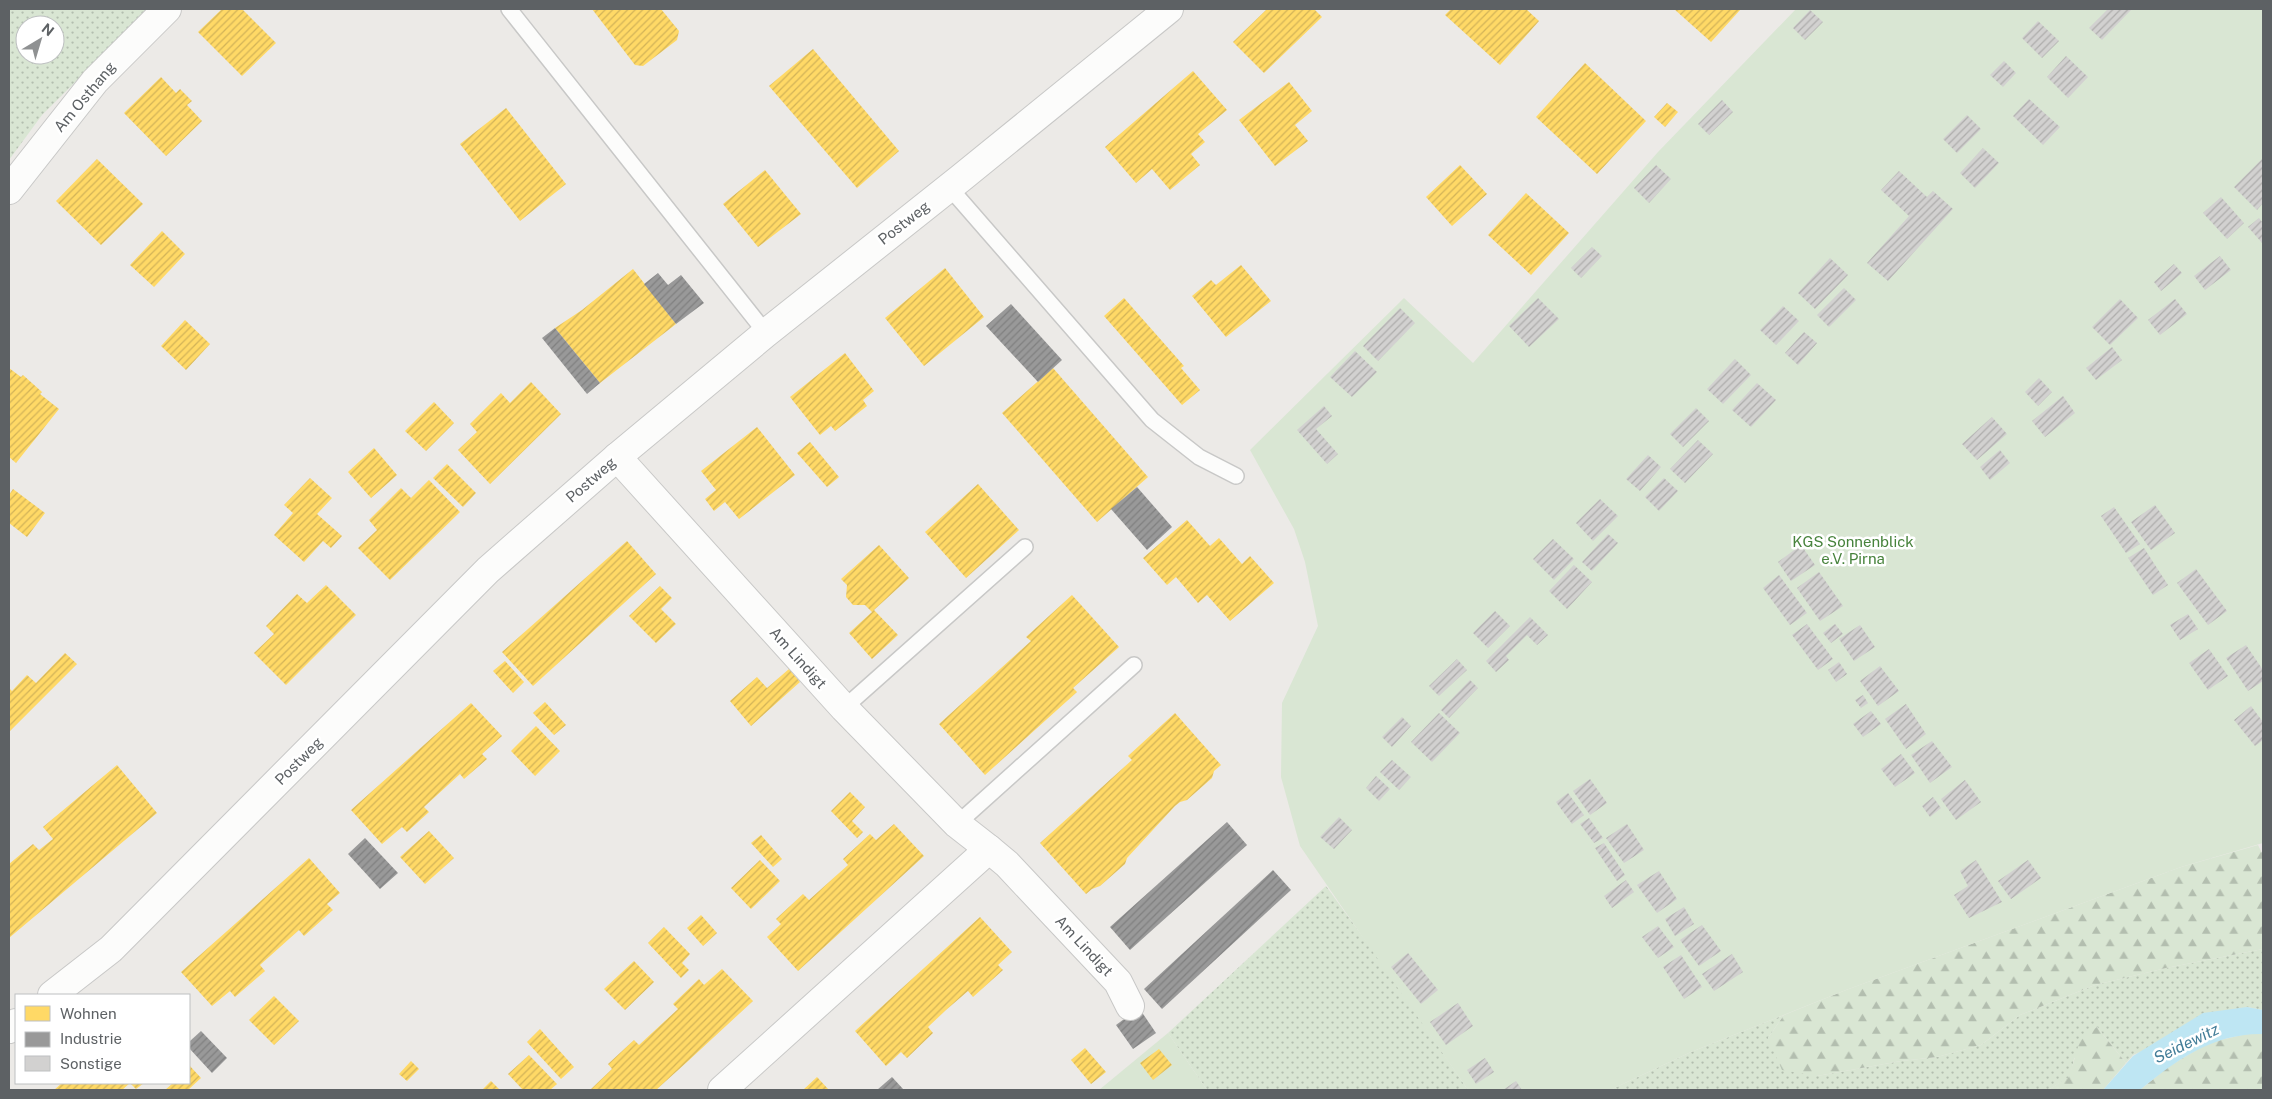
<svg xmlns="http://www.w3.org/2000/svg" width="2272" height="1099" viewBox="0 0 2272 1099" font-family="'Public Sans',sans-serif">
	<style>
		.grass { fill: url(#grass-dots); fill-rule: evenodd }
		.forest { fill: url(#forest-firs) }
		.garden { fill: #d9e6d3 }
		.water { fill: #bee6f3 }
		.homes { fill: url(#homes-hatch) }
		.industry { fill: url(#industry-hatch) }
		.building { fill: url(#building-hatch) }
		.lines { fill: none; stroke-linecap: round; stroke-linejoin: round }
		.service-casing { stroke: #c8c8c7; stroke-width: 18 }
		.minor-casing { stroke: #c8c8c7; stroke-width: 30 }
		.service { stroke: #fcfcfb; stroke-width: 15 }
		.minor { stroke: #fcfcfb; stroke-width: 28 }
		.labels { text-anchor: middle; stroke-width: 5; stroke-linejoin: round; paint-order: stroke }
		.street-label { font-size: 15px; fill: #5d6164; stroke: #fff }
		.park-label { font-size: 15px; fill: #47833c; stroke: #fff }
		.water-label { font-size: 16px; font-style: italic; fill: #437d98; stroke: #fff }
	</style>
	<defs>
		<pattern id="grass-dots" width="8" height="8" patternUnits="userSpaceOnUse" patternTransform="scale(1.25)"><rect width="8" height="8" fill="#d9e6d3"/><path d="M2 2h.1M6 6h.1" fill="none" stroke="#b3beaf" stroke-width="1.8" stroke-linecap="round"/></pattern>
		<pattern id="forest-firs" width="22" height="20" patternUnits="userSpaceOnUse" patternTransform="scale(1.25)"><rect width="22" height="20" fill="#d9e6d3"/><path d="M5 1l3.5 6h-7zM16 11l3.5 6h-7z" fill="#b3beaf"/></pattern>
		<pattern id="homes-hatch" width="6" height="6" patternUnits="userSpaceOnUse" patternTransform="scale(1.25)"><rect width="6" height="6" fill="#ffd966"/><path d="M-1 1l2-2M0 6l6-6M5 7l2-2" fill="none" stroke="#d2b358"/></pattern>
		<pattern id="industry-hatch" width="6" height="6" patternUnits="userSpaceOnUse" patternTransform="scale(1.25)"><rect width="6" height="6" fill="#999"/><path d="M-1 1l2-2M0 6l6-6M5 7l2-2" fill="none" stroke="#808080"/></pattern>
		<pattern id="building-hatch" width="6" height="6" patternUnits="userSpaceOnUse" patternTransform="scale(1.25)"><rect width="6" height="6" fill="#d2d1d0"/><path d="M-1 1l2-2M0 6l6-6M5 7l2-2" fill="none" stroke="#aeadac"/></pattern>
	</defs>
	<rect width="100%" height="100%" fill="#eceae7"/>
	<g class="grass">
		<path d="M9 9H149L42 115 9 160ZM25 25H55V55H25Z"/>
		<polygon points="1326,886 1379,959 1468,1090 1207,1090 1168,1033"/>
		<polygon points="2263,949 2263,1010 2247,1007 2133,1055 2126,1063 2097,1027 2074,1059 2070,1077 2048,1090 1610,1090 1691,1052 1784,1015 1768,1038 1817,1076 1901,1061 1937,1057 1981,1045 2020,1015 2095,985 2166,968"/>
	</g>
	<g class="forest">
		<polygon points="2258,845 2263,855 2263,949 2166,968 2095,985 2020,1015 1981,1045 1937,1057 1901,1061 1817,1076 1782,1070 1768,1038 1784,1015 1846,990 2181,867"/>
		<polygon points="2097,1027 2126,1063 2103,1090 2048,1090 2069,1077 2080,1040"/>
		<polygon points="2246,1034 2263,1034 2263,1090 2140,1090 2168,1067 2208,1043"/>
	</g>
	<g class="garden">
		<polygon points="1796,9 2263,9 2263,843 2181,867 1846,990 1691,1052 1610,1090 1468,1090 1300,846 1281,777 1282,703 1318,626 1305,562 1294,529 1250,450 1404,298 1473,363 1658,152"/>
		<polygon points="1168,1033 1207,1090 1099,1090"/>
	</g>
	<path class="water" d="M2247 1007 2263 1010V1034C2214 1033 2176 1060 2140 1090H2103L2133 1056 2203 1013Z"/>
	<g class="homes">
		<polygon points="222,9 242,9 276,43 242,76 198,32"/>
		<polygon points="592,9 661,9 679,31 677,40 643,66 635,65"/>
		<polygon points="1267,9 1314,9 1322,17 1264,73 1233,42"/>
		<polygon points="1451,9 1526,9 1539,21 1500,65 1445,15"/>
		<polygon points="1674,9 1741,9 1711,42"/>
		<polygon points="813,49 899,151 857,188 769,86"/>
		<polygon points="1585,63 1646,121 1597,174 1536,117"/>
		<polygon points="1193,71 1227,110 1198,134 1205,142 1191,154 1200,165 1170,190 1152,169 1136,183 1105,147"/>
		<polygon points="161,77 176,93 180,89 192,101 187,105 202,121 166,156 124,113"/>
		<polygon points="1289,82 1312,111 1295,125 1308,141 1275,166 1239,120"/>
		<polygon points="1667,103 1678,112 1665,127 1654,117"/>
		<polygon points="506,108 566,184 520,221 460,144"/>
		<polygon points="97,159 143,204 101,245 56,201"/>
		<polygon points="1460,165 1487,194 1452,226 1426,197"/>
		<polygon points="765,170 801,214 758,247 723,204"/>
		<polygon points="1526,193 1569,233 1531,275 1488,235"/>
		<polygon points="162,231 185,254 154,287 130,265"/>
		<polygon points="1241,265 1271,301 1226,337 1192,296 1211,280 1216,285"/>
		<polygon points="945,268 984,317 924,366 885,318"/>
		<polygon points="633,269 676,324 600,383 555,328 582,310"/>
		<polygon points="1124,298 1184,366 1181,368 1200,390 1182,405 1104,316"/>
		<polygon points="185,320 210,344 186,370 161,346"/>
		<polygon points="845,353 874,391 863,400 867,406 835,431 831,426 820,435 790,397"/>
		<polygon points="9,368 21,377 23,375 42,392 40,394 59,409 16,463 9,457"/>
		<polygon points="1053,368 1148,477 1097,522 1002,413"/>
		<polygon points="531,382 561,414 490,484 458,450 477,432 470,424 501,393 510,403"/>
		<polygon points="434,402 454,423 426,451 405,431"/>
		<polygon points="757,427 795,475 739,519 725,502 714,511 705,499 716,490 701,471"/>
		<polygon points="810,442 839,477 827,487 797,453"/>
		<polygon points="374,448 397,475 371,498 348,472"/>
		<polygon points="447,464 476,493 463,507 433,478"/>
		<polygon points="310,478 332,498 317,514 342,536 331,548 323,541 304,562 274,535 293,513 284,505"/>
		<polygon points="429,480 460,512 390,580 358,548 377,530 369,520 401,488 411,498"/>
		<polygon points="978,484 1019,530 966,578 925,532"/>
		<polygon points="13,489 45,513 27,537 9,523 9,495"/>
		<polygon points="1187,520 1210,546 1219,538 1242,564 1250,556 1274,583 1230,621 1207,595 1198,603 1176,577 1167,585 1143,558"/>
		<polygon points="627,541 656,574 533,686 502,652"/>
		<polygon points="879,545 909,578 874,610 898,635 872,659 849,633 872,612 865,605 853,605 846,597 847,585 841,579"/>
		<polygon points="326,585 356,615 286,685 254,653 274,634 266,626 297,594 307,603"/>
		<polygon points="660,586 672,598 661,609 676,624 656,643 629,616"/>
		<polygon points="1072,595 1119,647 1073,688 1077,692 985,775 939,724 1031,641 1026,637"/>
		<polygon points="65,653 77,664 9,732 9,688 12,691 27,675 36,683"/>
		<polygon points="505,661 524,682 513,693 493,671"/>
		<polygon points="789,669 800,682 751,726 730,701 757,677 767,688"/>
		<polygon points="545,702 566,725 554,735 533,713"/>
		<polygon points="471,703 502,736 482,754 487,759 464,779 460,774 424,807 429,812 407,832 402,827 382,844 351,810"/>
		<polygon points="1175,713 1221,765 1214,771 1212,778 1187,800 1180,802 1175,806 1127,858 1125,864 1100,886 1092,889 1086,894 1040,843 1132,760 1128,756"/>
		<polygon points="536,726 560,751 535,776 511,751"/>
		<polygon points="117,765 157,813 9,938 9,864 33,844 39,850 53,839 43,827"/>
		<polygon points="850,792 865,807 852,821 863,832 857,838 831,811"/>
		<polygon points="894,824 924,856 798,971 767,937 781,924 776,919 803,894 809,900 848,865 843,859 870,834 876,840"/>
		<polygon points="429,831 454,858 425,884 400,857"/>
		<polygon points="761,835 782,859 773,867 751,843"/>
		<polygon points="309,858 340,893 327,904 333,910 304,936 299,930 260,965 265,971 235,997 230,991 212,1006 181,972"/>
		<polygon points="760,860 780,881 751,909 731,888"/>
		<polygon points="701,915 717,933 703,946 687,928"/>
		<polygon points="980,917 1012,952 998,965 1003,970 973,997 968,991 946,1010 928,1027 933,1033 907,1058 901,1052 886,1066 855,1031"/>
		<polygon points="664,927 690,954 682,963 689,970 681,978 648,943"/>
		<polygon points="634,961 654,982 625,1010 604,989"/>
		<polygon points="722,969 753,1001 687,1062 656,1090 590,1090 612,1069 608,1064 634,1040 639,1045 678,1009 673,1004 699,979 704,985"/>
		<polygon points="274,996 299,1021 274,1045 249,1020"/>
		<polygon points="540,1029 574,1067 561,1079 527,1042"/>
		<polygon points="1085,1048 1106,1072 1091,1084 1071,1060"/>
		<polygon points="1159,1049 1172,1065 1153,1080 1140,1063"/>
		<polygon points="529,1055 557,1084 550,1090 523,1090 508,1074"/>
		<polygon points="411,1061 419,1069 407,1081 399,1074"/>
		<polygon points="190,1066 201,1078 188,1090 165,1090 173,1083 189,1083"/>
		<polygon points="817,1077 829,1090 803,1090"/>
		<polygon points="491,1081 500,1090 482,1090"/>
		<polygon points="62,1083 144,1083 136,1089 130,1083 122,1090 54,1090"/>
	</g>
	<g class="industry">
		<polygon points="658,273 668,285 681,275 704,303 676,324 644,284"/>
		<polygon points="1011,304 1062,360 1038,382 986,326"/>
		<polygon points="555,328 600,383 587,394 542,338"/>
		<polygon points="1137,487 1172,527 1147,550 1111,509"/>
		<polygon points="1227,822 1247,845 1130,950 1110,927"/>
		<polygon points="365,838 398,873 380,889 348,854"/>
		<polygon points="1273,870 1291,890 1162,1009 1144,989"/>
		<polygon points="1139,1008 1156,1033 1133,1049 1116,1025"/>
		<polygon points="201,1031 227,1058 212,1073 189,1048 189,1042"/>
		<polygon points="892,1077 904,1090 877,1090"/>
	</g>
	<g class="building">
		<polygon points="2108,9 2132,9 2102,40 2089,28"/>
		<polygon points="1810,10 1823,22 1805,40 1793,28"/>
		<polygon points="2038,21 2059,41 2042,58 2022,38"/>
		<polygon points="2066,56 2088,77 2068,98 2047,77"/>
		<polygon points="2004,61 2016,73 2003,87 1990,75"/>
		<polygon points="2029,99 2060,127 2043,145 2013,116"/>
		<polygon points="1722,100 1733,112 1709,135 1698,124"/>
		<polygon points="1967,115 1981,129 1957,153 1943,139"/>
		<polygon points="1983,148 1999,163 1975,188 1960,173"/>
		<polygon points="2263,158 2263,203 2257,210 2234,187"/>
		<polygon points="1656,165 1671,179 1649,203 1634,188"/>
		<polygon points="1899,171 1927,197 1933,191 1953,209 1888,281 1867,263 1909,216 1881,190"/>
		<polygon points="2221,197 2244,223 2227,239 2203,213"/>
		<polygon points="2259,218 2263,223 2263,244 2248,227"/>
		<polygon points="1592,247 1602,256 1581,278 1571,268"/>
		<polygon points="2220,256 2231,270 2205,290 2194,276"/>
		<polygon points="1830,258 1848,275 1815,309 1798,293"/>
		<polygon points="2174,264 2182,273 2161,291 2154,282"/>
		<polygon points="1844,288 1856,300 1829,327 1817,315"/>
		<polygon points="1538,298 1559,319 1529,347 1509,326"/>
		<polygon points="2120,299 2138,318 2110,345 2092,327"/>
		<polygon points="2175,299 2187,314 2160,335 2148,320"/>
		<polygon points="1783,306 1799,321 1776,345 1760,330"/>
		<polygon points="1400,308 1415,323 1378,361 1363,346"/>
		<polygon points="1804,332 1817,343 1798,365 1785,353"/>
		<polygon points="2112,347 2122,360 2096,380 2086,368"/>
		<polygon points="1355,351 1377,372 1352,397 1330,377"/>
		<polygon points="1735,359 1751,375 1723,404 1707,389"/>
		<polygon points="2039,378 2052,392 2038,406 2025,392"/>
		<polygon points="1757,383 1776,400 1751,427 1732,410"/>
		<polygon points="2063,396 2075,413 2045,437 2032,421"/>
		<polygon points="1324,406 1332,416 1316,429 1338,454 1327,464 1297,430"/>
		<polygon points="1696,408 1709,421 1683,447 1670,434"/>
		<polygon points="1992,417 2007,434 1977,460 1962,444"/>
		<polygon points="1698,440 1713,454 1685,483 1670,469"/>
		<polygon points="2000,450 2010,463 1990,480 1980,467"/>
		<polygon points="1648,455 1661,467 1640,491 1626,479"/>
		<polygon points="1664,478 1678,491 1659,511 1645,497"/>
		<polygon points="1600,499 1618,516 1593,541 1576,523"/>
		<polygon points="2155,505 2175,533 2151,550 2131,522"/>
		<polygon points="2114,507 2140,544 2126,553 2101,516"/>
		<polygon points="1608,534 1618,543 1592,571 1582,562"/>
		<polygon points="1553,539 1574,559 1554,580 1533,559"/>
		<polygon points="1801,545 1815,565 1791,581 1778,562"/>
		<polygon points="2144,548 2168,585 2153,595 2128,558"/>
		<polygon points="1574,565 1592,582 1567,609 1549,591"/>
		<polygon points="2196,569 2227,611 2208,625 2177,583"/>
		<polygon points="1819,572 1843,606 1820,621 1797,588"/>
		<polygon points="1779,575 1807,613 1790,625 1763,588"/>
		<polygon points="1495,611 1510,626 1488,648 1473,633"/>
		<polygon points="2188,614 2198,629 2180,640 2170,625"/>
		<polygon points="1530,617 1548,635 1537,645 1527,635 1506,656 1509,660 1496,672 1486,661"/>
		<polygon points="1807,624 1833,659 1818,670 1792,635"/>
		<polygon points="1835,624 1843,634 1831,643 1823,633"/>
		<polygon points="1860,625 1875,647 1854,661 1839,639"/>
		<polygon points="2246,645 2263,670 2263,681 2248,691 2226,658"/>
		<polygon points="2209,649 2228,676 2208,690 2189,663"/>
		<polygon points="1457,659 1467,670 1439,696 1429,686"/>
		<polygon points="1839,662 1847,674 1836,682 1828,670"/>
		<polygon points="1880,666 1899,691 1878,706 1860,681"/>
		<polygon points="1470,680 1478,688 1449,718 1441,710"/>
		<polygon points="1863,695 1868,703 1861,708 1855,700"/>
		<polygon points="1906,704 1926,734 1906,749 1885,719"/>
		<polygon points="2251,706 2263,722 2263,740 2255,746 2234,720"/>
		<polygon points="1871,711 1881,724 1863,737 1853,724"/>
		<polygon points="1439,713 1460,733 1432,762 1411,742"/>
		<polygon points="1402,717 1411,726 1392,747 1382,737"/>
		<polygon points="1932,741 1952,767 1930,783 1911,755"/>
		<polygon points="1901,754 1915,773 1895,787 1881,769"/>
		<polygon points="1392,760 1411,777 1399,790 1380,772"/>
		<polygon points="1376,776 1390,789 1379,801 1366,788"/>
		<polygon points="1590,779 1607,803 1590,815 1573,791"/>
		<polygon points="1965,780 1981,802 1956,820 1941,799"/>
		<polygon points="1568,793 1584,815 1572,824 1556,802"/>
		<polygon points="1933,797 1941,808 1930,817 1922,806"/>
		<polygon points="1339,817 1352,830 1334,849 1320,837"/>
		<polygon points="1589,818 1603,838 1594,843 1580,824"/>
		<polygon points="1627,824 1644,850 1624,863 1606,838"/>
		<polygon points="1604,843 1625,875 1617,881 1595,848"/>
		<polygon points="1976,860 2002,902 1969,918 1954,895 1968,886 1960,871"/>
		<polygon points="2028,860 2041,878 2011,899 1998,881"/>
		<polygon points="1659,871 1677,899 1657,913 1637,885"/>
		<polygon points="1626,880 1634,892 1612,908 1604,896"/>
		<polygon points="1684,907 1694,924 1675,936 1665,919"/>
		<polygon points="1702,925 1721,951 1699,966 1680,940"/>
		<polygon points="1658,926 1674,947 1658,958 1642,937"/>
		<polygon points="1408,953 1438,990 1421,1004 1391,967"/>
		<polygon points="1732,954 1743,972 1714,991 1702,974"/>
		<polygon points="1681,955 1702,987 1684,999 1663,967"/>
		<polygon points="1458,1003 1473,1026 1446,1045 1430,1022"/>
		<polygon points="1485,1058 1494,1072 1476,1084 1467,1070"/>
		<polygon points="1516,1081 1522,1090 1503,1090"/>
	</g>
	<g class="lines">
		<defs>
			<g id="service">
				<polyline points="509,9 766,333"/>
				<polyline points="949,187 1152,420 1199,457 1236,476"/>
				<polyline points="844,708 1025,547"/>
				<polyline points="957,824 1134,665"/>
			</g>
			<g id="minor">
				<polyline points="9,190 95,81 167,9"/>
				<polyline points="617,457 844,708 957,824 989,849 722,1090"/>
				<polyline points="989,849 1007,864 1118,982 1130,1006"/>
				<polyline points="52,995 111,949 488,570 617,457 766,333 961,178 1169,9"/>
				<polyline points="9,1029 16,1023"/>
			</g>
		</defs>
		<use href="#service" class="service-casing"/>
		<use href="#minor" class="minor-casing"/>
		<use href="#service" class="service"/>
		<use href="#minor" class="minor"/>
	</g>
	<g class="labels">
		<g class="street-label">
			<text transform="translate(85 97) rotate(-50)" y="5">Am Osthang</text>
			<text transform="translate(904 223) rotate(-38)" y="5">Postweg</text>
			<text transform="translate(591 480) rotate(-41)" y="5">Postweg</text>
			<text transform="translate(798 658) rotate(48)" y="5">Am Lindigt</text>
			<text transform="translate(299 761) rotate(-45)" y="5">Postweg</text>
			<text transform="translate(1084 946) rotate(47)" y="5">Am Lindigt</text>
		</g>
		<g class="park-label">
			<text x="1853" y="547">KGS Sonnenblick<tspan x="1853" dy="17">e.V. Pirna</tspan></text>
		</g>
		<g class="water-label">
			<text transform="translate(2186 1043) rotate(-26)" y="6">Seidewitz</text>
		</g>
	</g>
	<rect width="2272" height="1099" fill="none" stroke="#5d6164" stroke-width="20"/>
	<rect x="15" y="994" width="175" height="90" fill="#ffffff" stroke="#bec0c1"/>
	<rect x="25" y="1006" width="25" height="15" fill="#ffd966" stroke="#bec0c1"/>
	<text x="60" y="1019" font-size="15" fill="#5d6164">Wohnen</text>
	<rect x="25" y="1032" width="25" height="15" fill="#999999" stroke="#bec0c1"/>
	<text x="60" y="1044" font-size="15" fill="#5d6164">Industrie</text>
	<rect x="25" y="1056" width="25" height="15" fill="#d2d1d0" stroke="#bec0c1"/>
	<text x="60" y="1069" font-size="15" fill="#5d6164">Sonstige</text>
	<g transform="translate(40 40) rotate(38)"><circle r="24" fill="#ffffff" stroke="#bec0c1"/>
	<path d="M0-4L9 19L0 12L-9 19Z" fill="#8f9192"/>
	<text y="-8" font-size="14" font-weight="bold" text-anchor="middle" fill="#5d6164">N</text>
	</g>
</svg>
